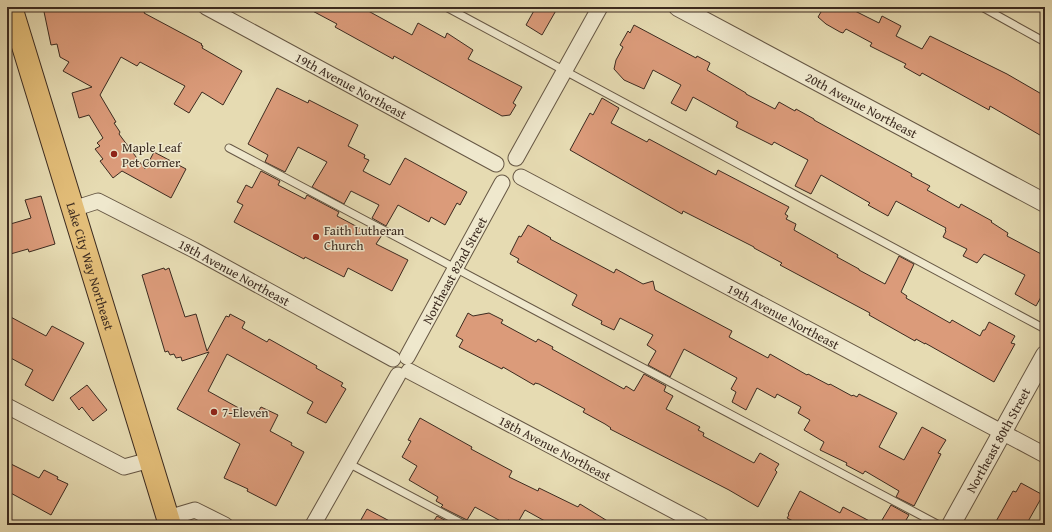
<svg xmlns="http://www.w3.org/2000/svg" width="1052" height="532" viewBox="0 0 1052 532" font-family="'Gentium Book Plus',serif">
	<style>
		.building { fill: #db9b7a; stroke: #3c2b20 }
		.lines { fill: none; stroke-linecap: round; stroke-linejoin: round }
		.service-casing { stroke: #665744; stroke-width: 9 }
		.minor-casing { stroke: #665744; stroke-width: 17 }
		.tertiary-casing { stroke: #665744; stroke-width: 20 }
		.primary-casing { stroke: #3c2b20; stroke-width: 24 }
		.service { stroke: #efe8cd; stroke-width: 7 }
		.minor { stroke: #efe8cd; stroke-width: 15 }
		.tertiary { stroke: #efe8cd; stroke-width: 18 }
		.primary { stroke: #e3be79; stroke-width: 22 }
		.poi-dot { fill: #8f2418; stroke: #efe8cd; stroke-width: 1.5 }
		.labels { text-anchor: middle; stroke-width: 3; stroke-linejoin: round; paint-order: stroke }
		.street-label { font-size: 13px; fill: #3c2b20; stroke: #efe8cd }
		.poi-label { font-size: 13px; fill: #3c2b20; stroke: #efe8cd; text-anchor: start }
	</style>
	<rect width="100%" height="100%" fill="#e6dbb2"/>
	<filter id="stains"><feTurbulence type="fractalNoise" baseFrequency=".005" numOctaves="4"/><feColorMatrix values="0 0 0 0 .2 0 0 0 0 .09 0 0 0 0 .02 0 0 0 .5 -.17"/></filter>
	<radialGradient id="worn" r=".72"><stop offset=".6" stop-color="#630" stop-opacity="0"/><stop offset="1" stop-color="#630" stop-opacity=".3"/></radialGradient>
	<g class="building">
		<polygon points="43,7 147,7 144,13 202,44 201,45 203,46 202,48 242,71 223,105 202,92 189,113 174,104 185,86 140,62 137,66 121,57 100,95 116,122 114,123 120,132 119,134 145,169 154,152 186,169 171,198 122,171 113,178 100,161 103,159 95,149 100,146 97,143 103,138 89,115 79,118 72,93 92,87 63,71 69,62 60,57 57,44 51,45"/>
		<polygon points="305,7 361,7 412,35 418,23 445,38 447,33 473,50 468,59 522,87 513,103 516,105 510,115 502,116 394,56 393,59 335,27 337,24"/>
		<polygon points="536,7 558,7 542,35 526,25"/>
		<polygon points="824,7 847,7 879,23 882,16 901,26 896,36 922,49 930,36 1007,74 1045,96 1045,138 990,106 989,110 922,73 920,76 904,67 906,64 870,46 872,43 846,29 843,33 840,32 826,24 818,17"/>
		<polygon points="634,25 696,58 697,56 710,63 707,70 746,93 746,94 775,109 779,102 795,111 796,109 814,119 814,120 912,174 911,176 930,186 927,190 959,208 961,204 992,221 991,222 1008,233 1007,236 1045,256 1045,299 1041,297 1036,306 1015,294 1025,275 984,254 977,263 963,256 967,249 943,237 946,231 945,230 946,228 896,201 888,216 868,205 870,203 821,175 811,194 795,186 808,160 774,142 772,145 736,127 738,122 693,97 686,111 671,103 681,85 653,70 644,89 624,80 614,69 616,60 623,47 620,45 628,31 630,33"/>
		<polygon points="277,88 308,103 309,100 358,125 348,146 365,155 364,158 369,160 363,171 390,185 405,158 467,192 460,205 457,203 445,225 431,217 429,222 398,205 386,226 372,218 379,205 351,191 344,204 312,187 327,162 298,147 285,172 265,162 268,155 248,144"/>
		<polygon points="602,98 619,108 611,123 647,142 649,139 716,175 718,170 789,207 785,214 788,216 786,219 796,224 794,230 838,255 837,257 859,269 859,270 885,284 899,256 914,264 901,292 907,296 906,298 950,323 952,320 980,336 983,330 985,330 989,322 1015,336 1011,343 1015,344 994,382 925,343 925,344 916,339 915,341 869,315 870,313 780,265 782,263 754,248 754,247 683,211 682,214 570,150 590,113 593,115"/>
		<polygon points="261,171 280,181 278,185 305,199 307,195 339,212 337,216 365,231 368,227 382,235 376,244 408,260 392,291 348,268 344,277 305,257 304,259 234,222 243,205 237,202 246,185 252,188"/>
		<polygon points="41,196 55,244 29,252 28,249 7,255 7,225 31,218 25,200"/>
		<polygon points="528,225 551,238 550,239 614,273 616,269 643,284 653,281 655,290 732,331 729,337 768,358 770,354 807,375 808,374 829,385 830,384 852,396 853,395 857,397 859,394 897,413 879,447 904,460 922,427 946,440 938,453 941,454 914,506 896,497 899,491 865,471 863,474 846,465 847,463 820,450 824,442 804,430 810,420 798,413 801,407 777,394 775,398 757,388 746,410 732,402 736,392 731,389 737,378 684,349 670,377 648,365 656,351 647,345 653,335 620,318 614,330 601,324 602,321 572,305 577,295 517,262 519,259 510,254 519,236 521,237"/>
		<polygon points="164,268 165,270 169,268 185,317 196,314 207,351 226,316 229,317 230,314 245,322 242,328 267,342 269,339 317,366 316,368 343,383 341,386 346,389 326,423 307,413 313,402 227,354 208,391 255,417 261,407 278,415 270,431 292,443 291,445 304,452 276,506 247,491 248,489 224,478 240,444 177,409 209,352 182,361 181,357 176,358 174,354 170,355 168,351 165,352 142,275"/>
		<polygon points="468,313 473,316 489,313 503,320 501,323 536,342 538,339 553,347 552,349 624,389 626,386 634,391 644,374 666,386 664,391 673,396 666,409 700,427 698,430 704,433 703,436 754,463 760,453 779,464 775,470 777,472 758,507 729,490 610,429 611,428 605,424 583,412 585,409 539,384 535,383 534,385 503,367 502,369 459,347 463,340 456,336"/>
		<polygon points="7,315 46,336 52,326 84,343 53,401 25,385 33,370 7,356"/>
		<polygon points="87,385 107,410 93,421 82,407 79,410 70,398"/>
		<polygon points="420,418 472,447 471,449 512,471 509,477 538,491 539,488 578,507 580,504 614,525 552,525 525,510 517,524 508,520 506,524 475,507 467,520 441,507 443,505 436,501 438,497 409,480 417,466 402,457 411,441 408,440"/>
		<polygon points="7,462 39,478 44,470 58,477 57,479 68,484 51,515 7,491"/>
		<polygon points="1021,483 1043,495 1026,525 994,525 1013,491 1016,492"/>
		<polygon points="800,491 840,513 843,507 877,525 801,525 787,518 789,515 788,514"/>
		<polygon points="891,505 909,515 903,525 879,525"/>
		<polygon points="367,509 397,525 358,525"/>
		<polygon points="437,516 454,525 431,525"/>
	</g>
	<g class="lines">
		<defs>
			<g id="service">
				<polyline points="446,7 1045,329"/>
				<polyline points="982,7 1045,42"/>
				<polyline points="229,148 939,525"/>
				<polyline points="348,463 465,525"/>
			</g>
			<g id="minor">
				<path id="s1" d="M206 7 496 164"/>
				<polyline points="516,158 600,7"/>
				<path id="s2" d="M521 177 1045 455"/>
				<path id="s3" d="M73 209 98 201 194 250 393 359"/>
				<path id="s4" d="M407 357 502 183"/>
				<path id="s5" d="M409 371 701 525"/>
				<polyline points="7,406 124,467 150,460"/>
				<polyline points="168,518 195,510 225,525"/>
				<polyline points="313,525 398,375"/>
			</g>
			<g id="tertiary">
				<path id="s6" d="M678 7 1045 203"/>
				<path id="s7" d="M951 525 1045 355"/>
			</g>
			<g id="primary">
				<path id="s8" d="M11 7 170 525"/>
			</g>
		</defs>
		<use href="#service" class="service-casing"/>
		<use href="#minor" class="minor-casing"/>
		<use href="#tertiary" class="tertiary-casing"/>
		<use href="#primary" class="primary-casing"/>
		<use href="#service" class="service"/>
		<use href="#minor" class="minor"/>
		<use href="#tertiary" class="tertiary"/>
		<use href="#primary" class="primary"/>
	</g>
	<g class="poi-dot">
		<circle cx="114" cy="154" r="4"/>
		<circle cx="316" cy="237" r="4"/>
		<circle cx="214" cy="412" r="4"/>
	</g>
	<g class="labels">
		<g class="street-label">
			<text dy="5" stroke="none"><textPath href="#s1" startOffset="165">19th Avenue Northeast</textPath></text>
			<text dy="5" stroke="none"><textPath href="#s6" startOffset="208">20th Avenue Northeast</textPath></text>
			<text dy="5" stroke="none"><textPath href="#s8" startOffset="271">Lake City Way Northeast</textPath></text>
			<text dy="5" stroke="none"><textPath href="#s4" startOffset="99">Northeast 82nd Street</textPath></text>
			<text dy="5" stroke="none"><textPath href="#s3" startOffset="180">18th Avenue Northeast</textPath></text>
			<text dy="5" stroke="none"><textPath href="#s2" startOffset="297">19th Avenue Northeast</textPath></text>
			<text dy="5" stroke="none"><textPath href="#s7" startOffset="97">Northeast 80th Street</textPath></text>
			<text dy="5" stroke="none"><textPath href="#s5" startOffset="165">18th Avenue Northeast</textPath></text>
		</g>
		<g class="poi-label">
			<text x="122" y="152">Maple Leaf<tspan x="122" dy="15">Pet Corner</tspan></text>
			<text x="324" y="235">Faith Lutheran<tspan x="324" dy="15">Church</tspan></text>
			<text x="222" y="417">7-Eleven</text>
		</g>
	</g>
	<rect width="1052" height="532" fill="none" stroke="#e6dbb2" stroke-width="24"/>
	<rect x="8" y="8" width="1036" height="516" fill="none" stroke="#3c2b20" stroke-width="2"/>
	<rect x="12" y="12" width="1028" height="508" fill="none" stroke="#3c2b20"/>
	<rect width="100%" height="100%" filter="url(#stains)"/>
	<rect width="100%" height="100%" fill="url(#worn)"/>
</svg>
